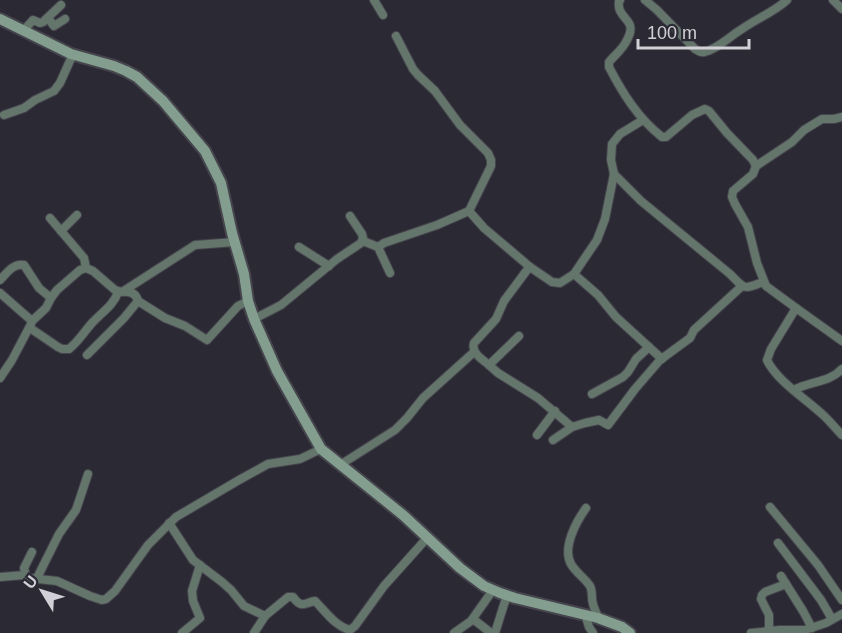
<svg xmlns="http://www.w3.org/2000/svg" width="842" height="633" viewBox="0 0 842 633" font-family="Arial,sans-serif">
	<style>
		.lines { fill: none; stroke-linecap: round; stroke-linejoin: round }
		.street-casing { stroke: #46454e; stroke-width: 10 }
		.secondary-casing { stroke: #46454e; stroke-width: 14 }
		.street { stroke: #64756b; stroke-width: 8 }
		.secondary { stroke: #839e8f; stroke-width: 10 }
	</style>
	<rect width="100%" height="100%" fill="#2b2a34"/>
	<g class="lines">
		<defs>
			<g id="street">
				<polyline points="374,0 383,15"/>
				<path d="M620 0 619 1C616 20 639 18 627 40 623 49 615 55 609 62V67C623 94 638 118 662 137H666L692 115 705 109 709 111 727 133 753 160 756 166"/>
				<path d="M645 0 657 10 695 49C699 51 700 53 704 52 718 49 730 36 742 29 756 19 774 12 787 0"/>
				<polyline points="833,0 842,9"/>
				<polyline points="48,18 54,26 65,19"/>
				<polyline points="23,31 33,20 40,23 43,22 61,5"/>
				<polyline points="396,36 413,69 418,75 435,91 460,125 488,153 491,160 491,166 469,211 484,228 530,267"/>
				<polyline points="4,115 24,108 35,100 54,91 60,83 73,54"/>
				<path d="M842 117 834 119H822L804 130 792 142 756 166 753 174 733 191 732 197 735 204 748 227 757 263 766 286 796 308 771 349 767 360C776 380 806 399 822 414 829 420 835 428 842 435"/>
				<path d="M614 174 641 201 730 274C745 289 743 290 763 282"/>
				<polyline points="50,218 84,258 86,268"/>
				<polyline points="61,231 77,215"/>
				<polyline points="363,241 378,247 390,273"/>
				<polyline points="299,247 329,266"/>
				<polyline points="378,247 384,243 437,225 469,211"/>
				<polyline points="574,274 598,295 616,317 662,359"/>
				<path d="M0 280C7 273 13 263 24 265L39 288 51 298"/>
				<polyline points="0,293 32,321 46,308 51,298 57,290 80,270 86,268 93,271 115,290 122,292 195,245 235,242"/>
				<polyline points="138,301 165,318 185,326 207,340 238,306 248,301"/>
				<polyline points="796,308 842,341"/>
				<polyline points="254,319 281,305 337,259 361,243 363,238 362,234 350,216"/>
				<path d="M30 328 58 347 62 349H69C78 342 84 332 92 323 101 313 114 305 118 292"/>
				<polyline points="519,336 489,365 498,373 538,398 572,427"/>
				<path d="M87 355 124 318 138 301C136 293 130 291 122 292"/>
				<path d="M489 365C482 359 471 353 474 343L496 319 504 301 527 270 530 267 552 282 560 283 574 274 597 240 605 219 614 174 611 160 612 144 620 134 643 120"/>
				<polyline points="0,378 12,360 31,324"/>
				<path d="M794 390C810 381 829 383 842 369"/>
				<polyline points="592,394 623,377 628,372 636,359 649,347"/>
				<polyline points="537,435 555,411"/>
				<polyline points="553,440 572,427 585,423 599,420 608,425 635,389 660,360 690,338 694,330 742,286"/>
				<polyline points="340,465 395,430 407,418 423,398 474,352"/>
				<polyline points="770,507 818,565 842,600"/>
				<path d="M586 508C576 522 562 548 571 564 576 573 585 578 590 586 593 592 591 598 593 604 594 609 597 613 598 618"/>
				<path d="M169 523 193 560 222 582 231 590 244 606 265 616 288 597H293C302 609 304 603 315 601 326 612 335 626 350 630L355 626 384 586 427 538"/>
				<polyline points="778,543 821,600 832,619"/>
				<polyline points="32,552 24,568 26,576 29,578 57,581 90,596 102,600 106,599 115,591 148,545 176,517 239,480 268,464 300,459 321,449"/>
				<polyline points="781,576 803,611 812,628"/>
				<polyline points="0,577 25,575"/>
				<polyline points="36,580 59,534 76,510 88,474"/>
				<polyline points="585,614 589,627 593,633"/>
				<polyline points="473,619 491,633"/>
				<polyline points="769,632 769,615 761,599 762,595 765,592 786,584"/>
				<polyline points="182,633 200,618 193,601 192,591 200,565"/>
				<polyline points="254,633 265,616"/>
				<polyline points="454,633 471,621 493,590"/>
				<polyline points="495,633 507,595"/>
				<polyline points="751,633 780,630 805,630 826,623 842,614"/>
			</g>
			<polyline id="secondary" points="0,19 71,54 114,66 126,71 137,77 163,101 205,151 221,183 232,233 244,274 248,301 254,319 277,371 321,449 403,515 460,568 484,586 500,593 515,598 598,618 622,627 630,633"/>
		</defs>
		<use href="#street" class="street-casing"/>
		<use href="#secondary" class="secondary-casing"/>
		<use href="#street" class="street"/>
		<use href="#secondary" class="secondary"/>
	</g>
	<g transform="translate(42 591) rotate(308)" stroke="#2b2a34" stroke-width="4.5" paint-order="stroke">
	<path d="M0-4.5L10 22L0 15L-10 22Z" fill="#d1d0d7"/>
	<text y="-9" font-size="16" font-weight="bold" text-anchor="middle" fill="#d1d0d7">U</text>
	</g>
	<path d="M638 39v9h111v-9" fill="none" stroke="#d1d0d7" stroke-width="3"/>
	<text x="647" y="39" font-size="18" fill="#d1d0d7" stroke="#2b2a34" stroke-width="4.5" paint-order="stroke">100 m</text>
</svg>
